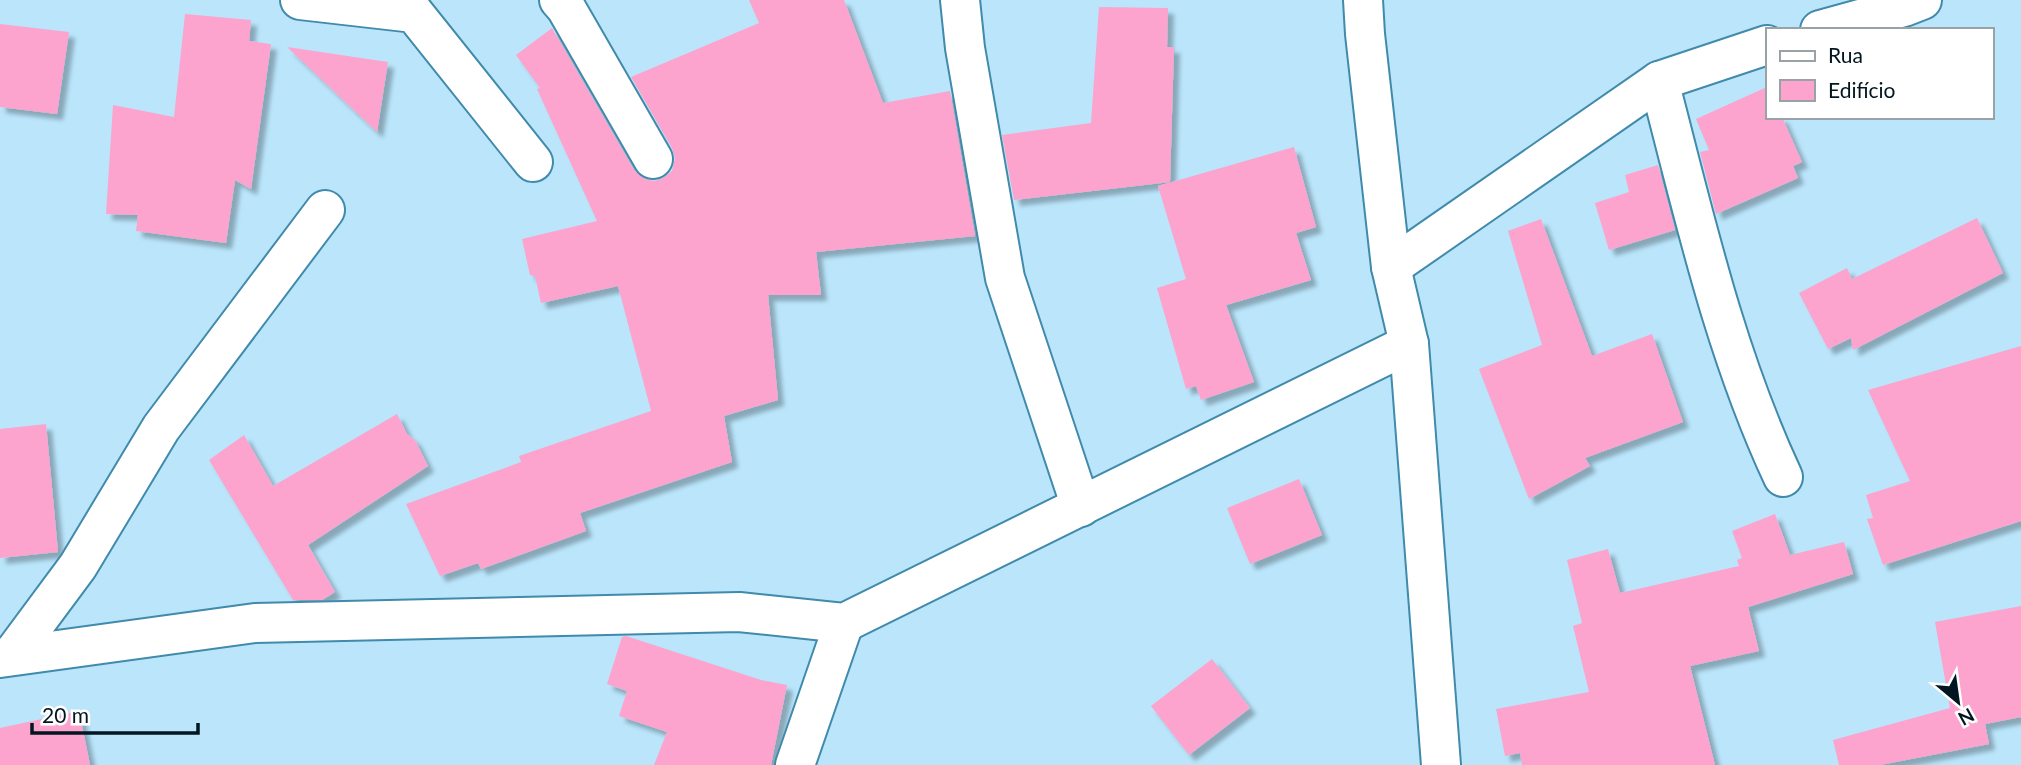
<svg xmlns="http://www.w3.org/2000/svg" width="2021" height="765" viewBox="0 0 2021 765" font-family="Lato,sans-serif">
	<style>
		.building { fill: #fca4ce; filter: url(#shadow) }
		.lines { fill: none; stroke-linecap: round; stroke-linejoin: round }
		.minor-casing { stroke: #408aab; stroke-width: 42 }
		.minor { stroke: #fff; stroke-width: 38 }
	</style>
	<defs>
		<filter id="shadow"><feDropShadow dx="6" dy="6" stdDeviation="2" flood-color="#0004"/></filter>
	</defs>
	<rect width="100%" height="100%" fill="#bae5fb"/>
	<g class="building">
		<polygon points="749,0 844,0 883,103 950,91 975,236 816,252 821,295 768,295 778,400 724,416 732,462 580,513 586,531 481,569 478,563 440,576 406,504 521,462 519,456 651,411 618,286 541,303 535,276 530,275 522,239 597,221 537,89 540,88 516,55 552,28 634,170 643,178 654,181 663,178 672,171 675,158 672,148 631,77 759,23"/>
		<polygon points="1099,7 1168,8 1167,47 1174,47 1170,182 1014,200 1002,135 1091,123"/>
		<polygon points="185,14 251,20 249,41 271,44 251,189 235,180 226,243 136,231 138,215 106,214 113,105 174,117"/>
		<polygon points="0,24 69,32 57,114 0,107"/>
		<polygon points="287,47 388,62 377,132"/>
		<polygon points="1767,87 1767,117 1782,117 1802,162 1793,166 1798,178 1716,214 1700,152 1709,150 1696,119"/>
		<polygon points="1294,147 1316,227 1296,233 1311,280 1226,305 1254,382 1201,400 1196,386 1186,389 1157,288 1186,279 1158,186"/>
		<polygon points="1658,165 1675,230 1609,250 1595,203 1629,192 1625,175"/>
		<polygon points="1977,218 2003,273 1853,350 1851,338 1828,349 1799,293 1847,268 1852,279"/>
		<polygon points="1541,219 1592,356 1652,334 1683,422 1585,458 1590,466 1529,499 1479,369 1542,345 1508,231"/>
		<polygon points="2021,346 2021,521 1883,565 1867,519 1873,518 1866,495 1910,481 1868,390"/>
		<polygon points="397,414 407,434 415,440 428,466 308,545 335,592 322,600 293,600 209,460 244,435 273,486"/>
		<polygon points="46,424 58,552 0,558 0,429"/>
		<polygon points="1299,479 1322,535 1250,564 1227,508"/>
		<polygon points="1775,514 1790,555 1844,542 1853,574 1748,607 1759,651 1690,666 1715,765 1522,765 1520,753 1505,756 1496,709 1589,692 1573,626 1582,623 1567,560 1608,549 1620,593 1739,566 1737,560 1742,558 1732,531"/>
		<polygon points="2021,606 2021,717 1985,724 1989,744 1880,765 1839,765 1833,740 1950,708 1935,622"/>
		<polygon points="626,636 761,680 787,685 771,765 654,765 667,732 619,716 627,691 607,684 622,637"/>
		<polygon points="1212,659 1250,708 1189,755 1151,706"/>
		<polygon points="79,711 90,765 0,765 0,728"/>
	</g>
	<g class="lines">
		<defs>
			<g id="minor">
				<polyline points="300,0 414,13 533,162"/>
				<polyline points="559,0 566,8 653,159"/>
				<polyline points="960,0 965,48 1005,278 1081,507"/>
				<polyline points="1363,0 1365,34 1391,267 1409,344 1441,765"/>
				<polyline points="1820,30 1904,7 1922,0"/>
				<path d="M1659 81C1694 215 1724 351 1783 477"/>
				<polyline points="1391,267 1659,81 1767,45"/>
				<polyline points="12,655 78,566 161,428 325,210"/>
				<polyline points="0,658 255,623 739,612 844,623 1409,344"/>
				<polyline points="795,765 844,623"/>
			</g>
		</defs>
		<use href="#minor" class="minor-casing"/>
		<use href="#minor" class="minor"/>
	</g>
	<rect x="1766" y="28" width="228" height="91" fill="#ffffff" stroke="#99a2a6" stroke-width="2"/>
	<rect x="1780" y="51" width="35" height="10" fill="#ffffff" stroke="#99a2a6" stroke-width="2"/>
	<text x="1828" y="63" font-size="21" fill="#011620">Rua</text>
	<rect x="1780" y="80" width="35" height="21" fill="#fca4ce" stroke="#99a2a6" stroke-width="2"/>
	<text x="1828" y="98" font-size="21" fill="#011620">Edifício</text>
	<g transform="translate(1958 702) rotate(151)" stroke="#ffffff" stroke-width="5" paint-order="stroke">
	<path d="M0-5L12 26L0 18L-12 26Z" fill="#011620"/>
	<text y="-10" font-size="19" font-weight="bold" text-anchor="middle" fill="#011620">N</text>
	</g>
	<path d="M32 723v10h166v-10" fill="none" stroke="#011620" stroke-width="3.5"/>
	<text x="42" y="723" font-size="21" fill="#011620" stroke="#ffffff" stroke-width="5" paint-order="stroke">20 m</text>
</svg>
